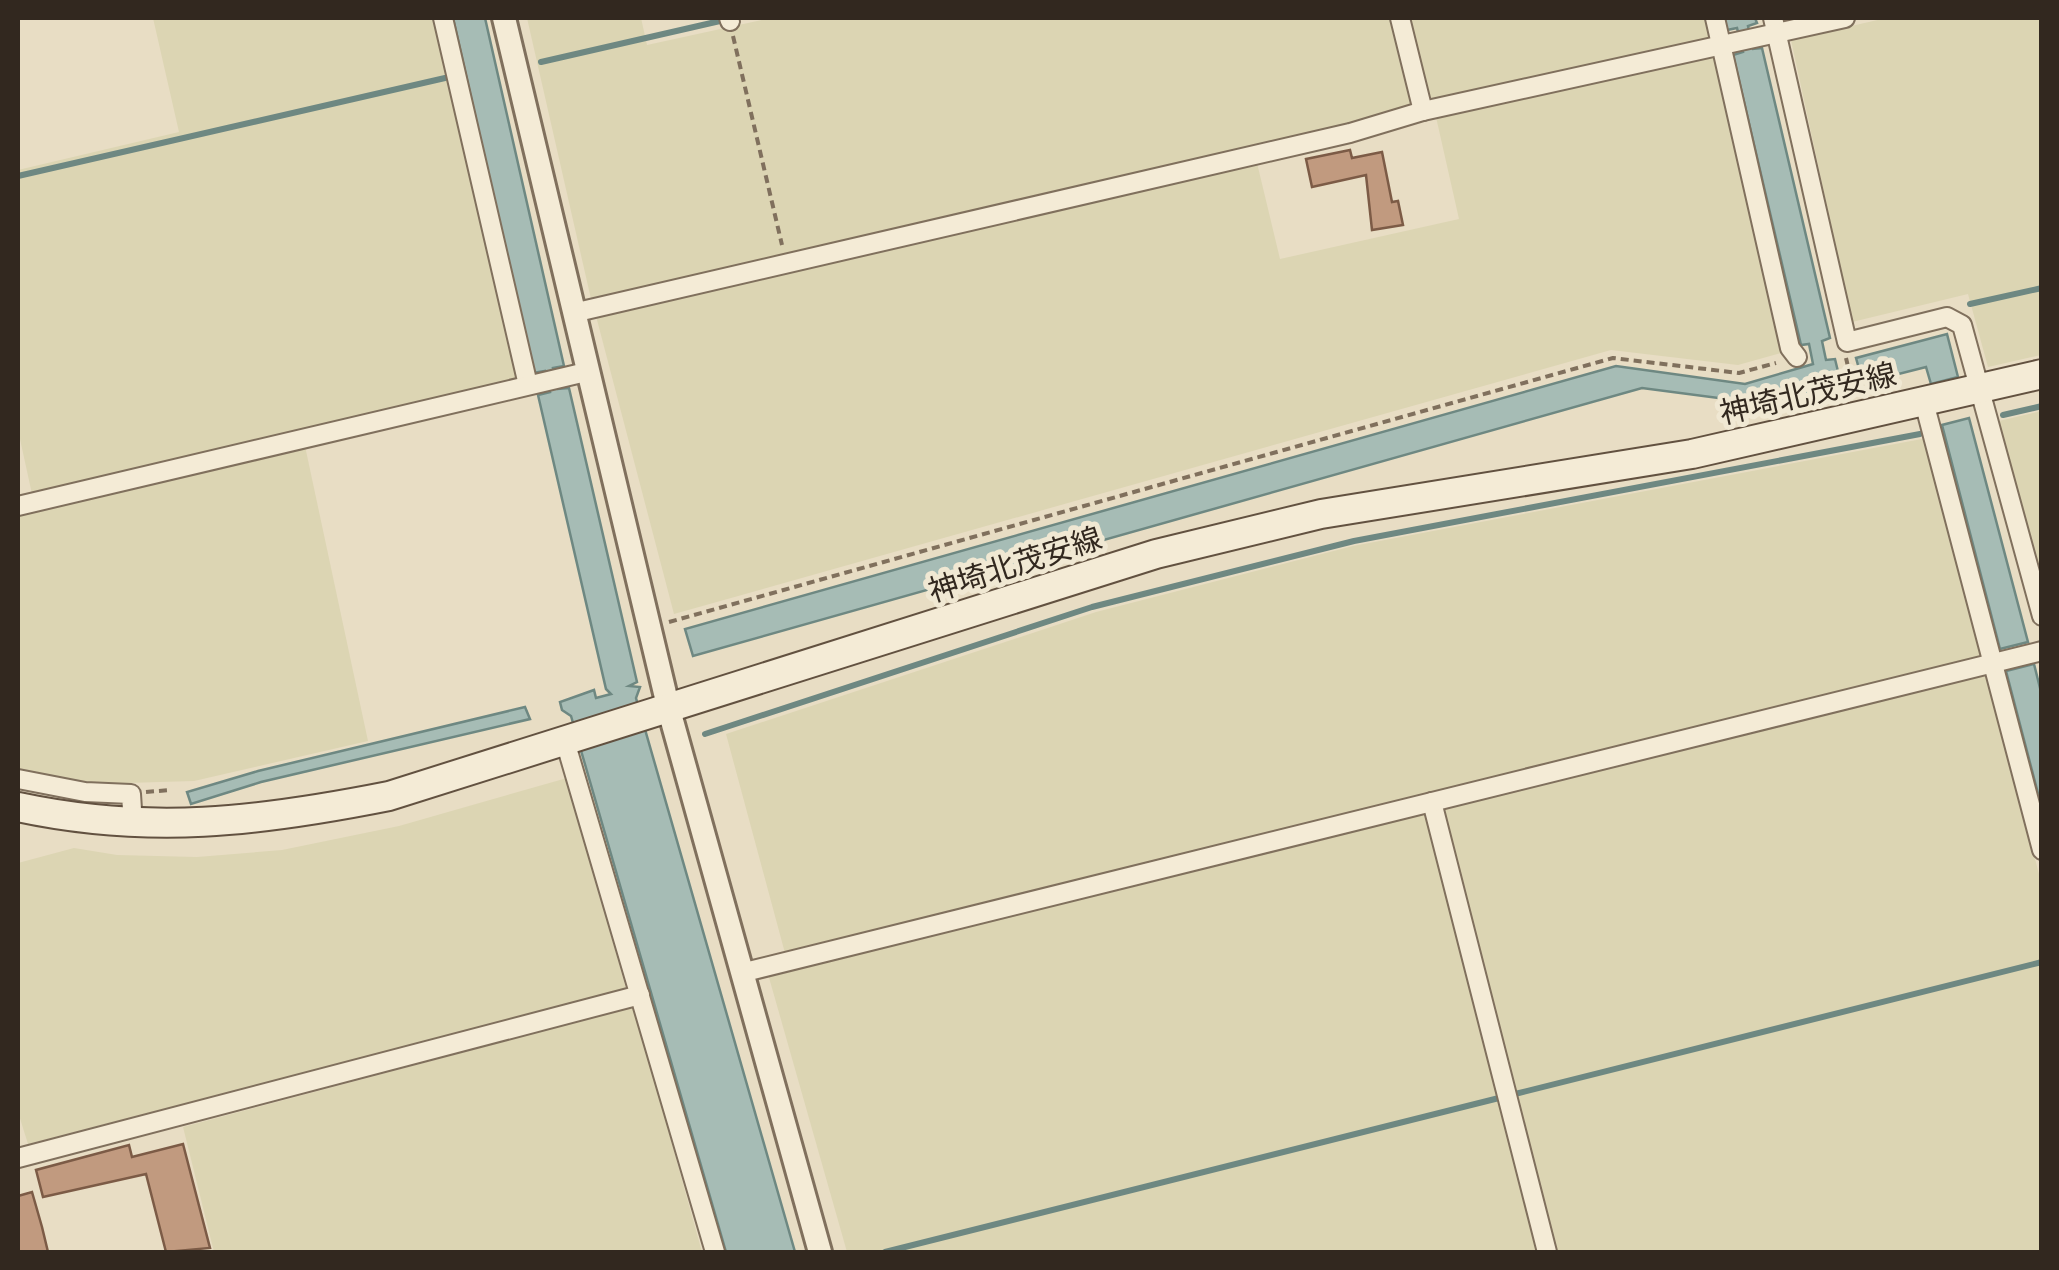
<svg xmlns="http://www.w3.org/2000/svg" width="2059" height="1270" viewBox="0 0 2059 1270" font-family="'Source Serif 4','Noto Sans JP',serif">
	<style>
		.farmland { fill: #dcd5b3 }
		.water { fill: #a6bcb5; stroke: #6e8882; stroke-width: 2.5 }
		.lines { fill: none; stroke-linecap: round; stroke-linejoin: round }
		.stream { stroke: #6e8882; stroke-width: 6 }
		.building { fill: #c19a7f; stroke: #7c5b46; stroke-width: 2.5 }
		.minor-casing { stroke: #80705d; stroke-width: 22 }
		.tertiary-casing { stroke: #80705d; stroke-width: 28 }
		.secondary-casing { stroke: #625140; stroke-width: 32 }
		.path { stroke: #80705d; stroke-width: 4; stroke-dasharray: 8 5; stroke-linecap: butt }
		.minor { stroke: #f4ebd6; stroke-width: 18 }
		.tertiary { stroke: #f4ebd6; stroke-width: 22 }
		.secondary { stroke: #f4ebd6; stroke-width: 28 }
		.labels { text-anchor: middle; stroke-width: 10; stroke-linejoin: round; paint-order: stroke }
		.street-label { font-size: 30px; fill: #32281f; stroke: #f0e8d3 }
	</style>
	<rect width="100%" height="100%" fill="#e8ddc4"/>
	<g class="farmland">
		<polygon points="153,18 435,18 520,381 32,494 18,430 18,170 179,132"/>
		<polygon points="527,18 641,18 647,45 771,18 1709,18 1714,39 591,299"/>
		<polygon points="1886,18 2041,18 2041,355 1988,367 1968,294 1852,322 1791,40"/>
		<polygon points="1717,54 1784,352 1738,365 1611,350 674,614 596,316 1257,163 1280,259 1459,219 1436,117"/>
		<polygon points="2041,411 2041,585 1999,421"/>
		<polygon points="1927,438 2041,882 2041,1252 847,1252 768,974 789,968 726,734 1096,612 1353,546"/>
		<polygon points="305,446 368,741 194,781 92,784 18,771 18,514"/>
		<polygon points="567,778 626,989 28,1144 18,1112 18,863 74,848 117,855 197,857 282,850 399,826"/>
		<polygon points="634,1007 702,1252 214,1252 183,1127"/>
	</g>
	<g class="water">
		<polygon points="453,18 485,18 564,366 553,368 558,389 569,388 637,682 629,686 640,687 636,698 795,1252 726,1252 571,716 562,710 560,702 594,690 596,698 611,694 606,689 538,395 550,392 545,371 533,373"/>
		<polygon points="1724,18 1755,18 1757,23 1748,26 1753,49 1762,48 1830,338 1822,341 1826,360 1835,359 1842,388 1772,405 1642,388 693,656 685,629 1616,366 1745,384 1813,364 1809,344 1801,345 1733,55 1743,52 1737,28 1727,30"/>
		<polygon points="1947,334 1958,377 1931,384 1926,367 1863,383 1856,358"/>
		<polygon points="1969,418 2028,642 2000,649 1942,425"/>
		<polygon points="2034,664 2041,692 2041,805 2006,671"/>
		<polygon points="525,707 530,719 261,782 191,804 187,792 258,771"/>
	</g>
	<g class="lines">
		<g class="stream">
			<polyline points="541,62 720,21"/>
			<polyline points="18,176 445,78"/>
			<polyline points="1970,304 2042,288"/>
			<polyline points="2003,415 2042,406"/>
			<polyline points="705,734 1092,607 1354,541 1920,434"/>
			<polyline points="1515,1094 2042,962"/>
			<polyline points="885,1252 1499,1098"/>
		</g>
	</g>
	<g class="building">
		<polygon points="1350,150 1352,158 1382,152 1392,202 1398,201 1403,225 1372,230 1366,175 1312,187 1306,159"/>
		<polygon points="183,1144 210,1248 166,1252 146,1174 43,1197 36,1170 129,1145 132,1157"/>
		<polygon points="32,1192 42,1227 48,1252 18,1252 18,1196"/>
	</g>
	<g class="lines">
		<defs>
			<g id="minor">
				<polyline points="443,18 528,385"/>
				<polyline points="729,18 730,21"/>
				<polyline points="1400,18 1423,111"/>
				<polyline points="1715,18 1790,348 1797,357"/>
				<polyline points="1773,18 1847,342 1947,317 1962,325 2042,616"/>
				<polyline points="573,313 1350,133 1423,111 1845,18"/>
				<polyline points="1924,402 2042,850"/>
				<polyline points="18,506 586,372"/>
				<polyline points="565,741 715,1252"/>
				<polyline points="18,779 85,792 131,794 133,825"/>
				<polyline points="1432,802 1547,1252"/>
				<polyline points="741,973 2042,651"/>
				<polyline points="18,1158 640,995"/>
			</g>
			<polyline id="tertiary" points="504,18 669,710 820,1252"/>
			<path id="secondary" d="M18 807C149 835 258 822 389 796L1156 554 1321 514 1692 454 2042 374"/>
		</defs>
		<use href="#minor" class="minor-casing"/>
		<use href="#tertiary" class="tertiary-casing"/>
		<use href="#secondary" class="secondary-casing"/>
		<g class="path">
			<polyline points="733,36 782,245"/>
			<polyline points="1846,358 1854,392"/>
			<polyline points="669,622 1613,358 1739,373 1776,363"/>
			<polyline points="146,792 171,790"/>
		</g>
		<use href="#minor" class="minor"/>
		<use href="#tertiary" class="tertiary"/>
		<use href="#secondary" class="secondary"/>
	</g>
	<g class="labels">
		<g class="street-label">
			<text transform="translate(1808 394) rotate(-13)" y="10">神埼北茂安線</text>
			<text transform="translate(1015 565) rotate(-18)" y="10">神埼北茂安線</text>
		</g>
	</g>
	<rect width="2059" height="1270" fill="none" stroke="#32281f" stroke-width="40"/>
</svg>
